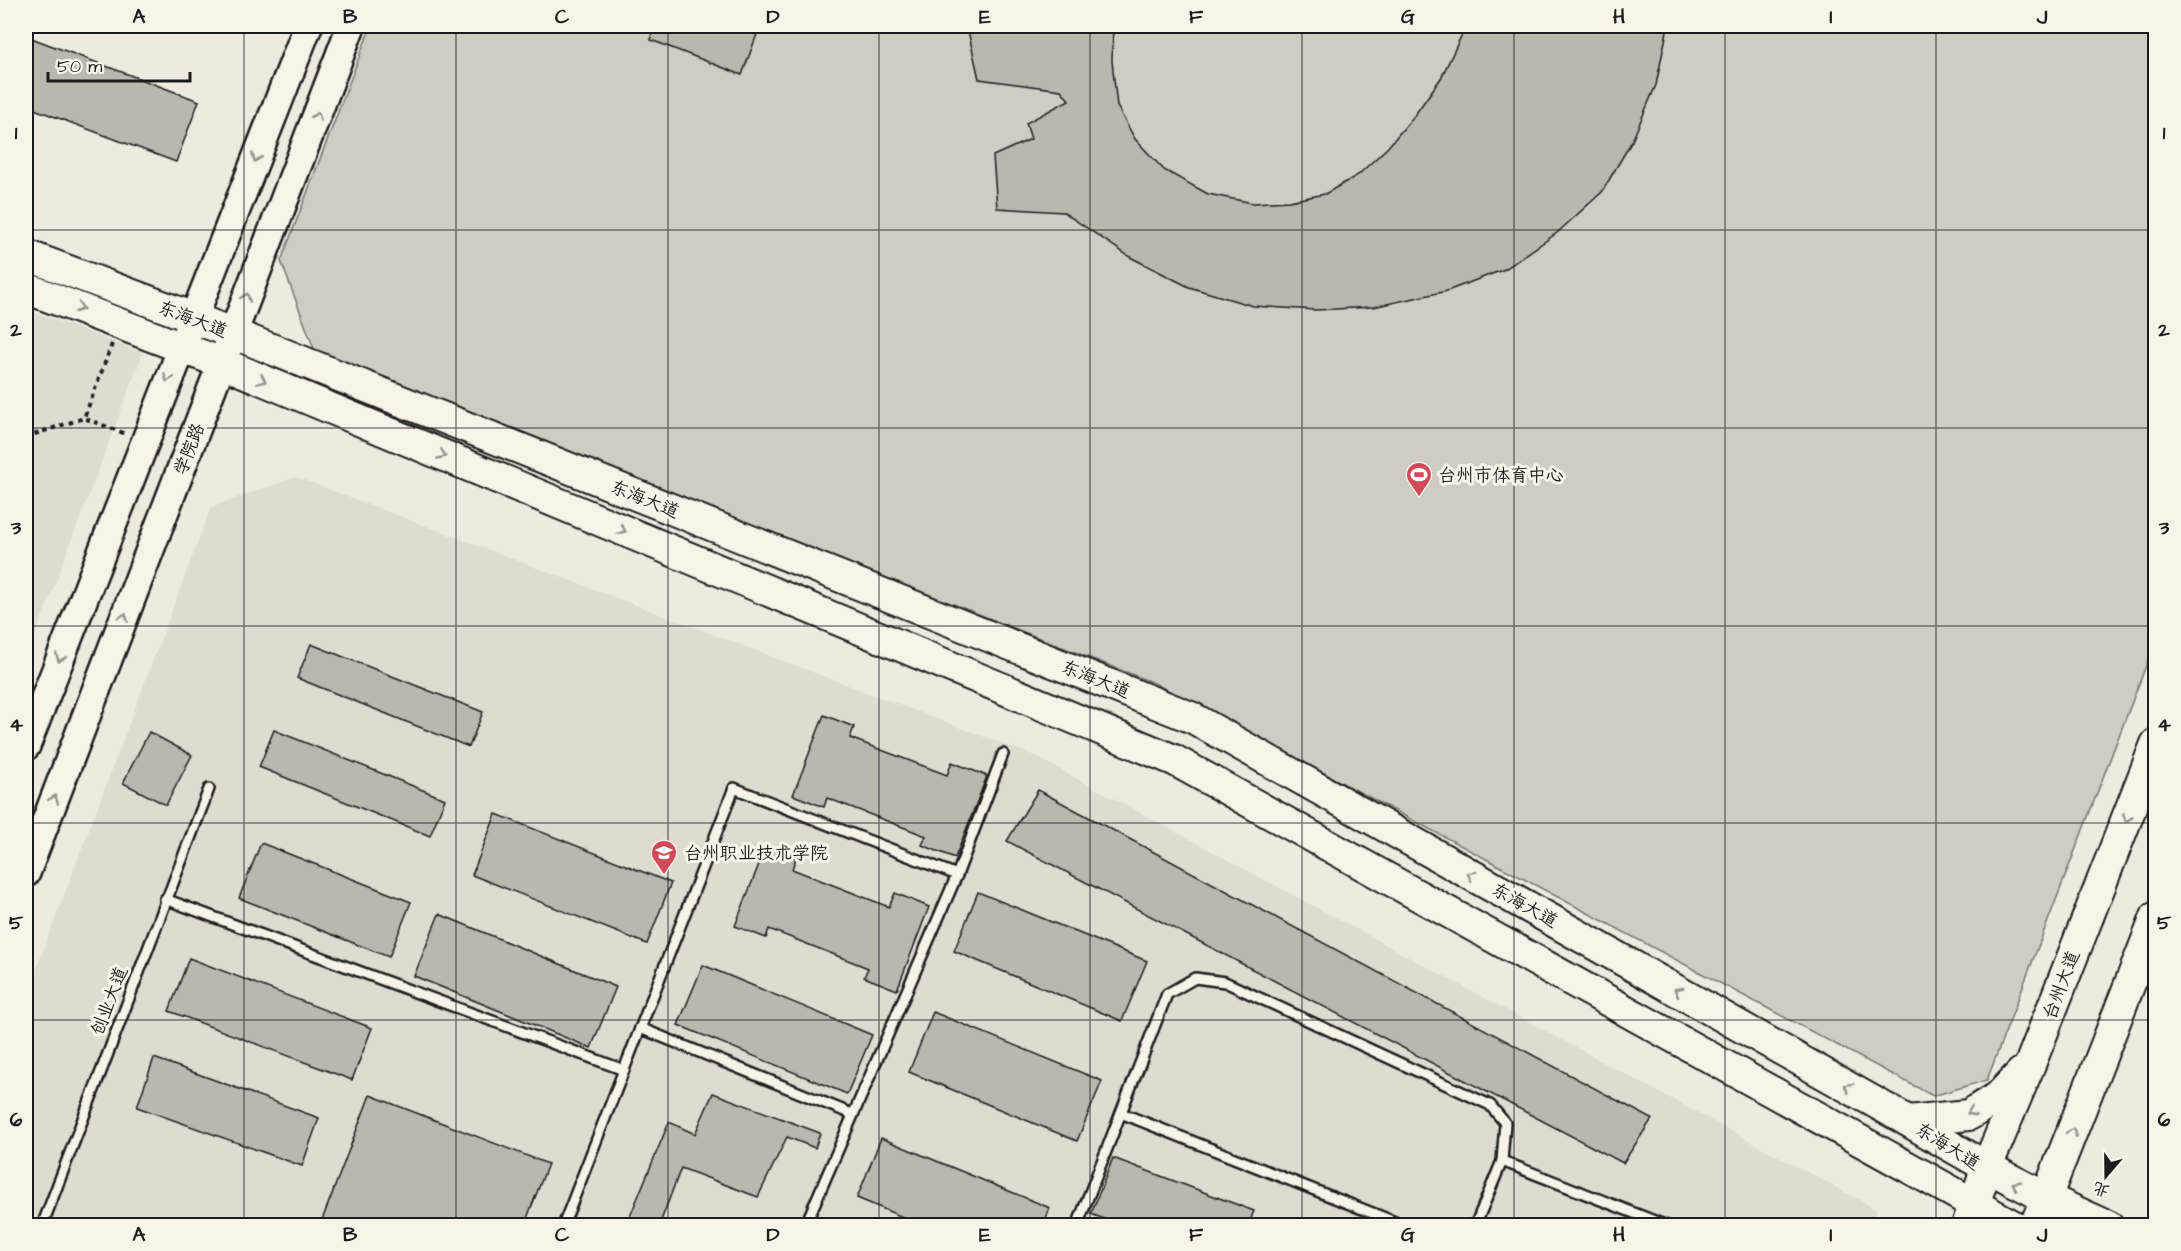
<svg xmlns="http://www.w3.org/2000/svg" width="2181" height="1251" viewBox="0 0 2181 1251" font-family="'Architects Daughter','LXGW WenKai TC',sans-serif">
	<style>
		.built { fill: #dedbd1 }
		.green { fill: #cfccc3; stroke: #767470; stroke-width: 1.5 }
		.building { fill: #bab7af; stroke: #1c1c1c; stroke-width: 1.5 }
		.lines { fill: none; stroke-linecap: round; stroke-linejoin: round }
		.service-casing { stroke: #1c1c1c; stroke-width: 14 }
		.secondary-casing { stroke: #1c1c1c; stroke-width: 32 }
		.primary-casing { stroke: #1c1c1c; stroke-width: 34 }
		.path { stroke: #1c1c1c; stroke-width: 4; stroke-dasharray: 4.5 4.5; stroke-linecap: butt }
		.service { stroke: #f7f3e8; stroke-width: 9 }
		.secondary { stroke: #f7f3e8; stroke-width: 27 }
		.primary { stroke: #f7f3e8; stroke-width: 30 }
		.oneway { stroke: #94928c }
		.grid { fill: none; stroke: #1c1c1c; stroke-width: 1.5; stroke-opacity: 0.55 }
		.labels { text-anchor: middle; stroke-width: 6; stroke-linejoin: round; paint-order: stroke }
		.street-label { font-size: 18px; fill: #1c1c1c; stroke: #f7f3e8 }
		.poi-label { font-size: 18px; fill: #1c1c1c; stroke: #f7f3e8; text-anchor: start }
		.neatline { fill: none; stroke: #1c1c1c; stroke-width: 2 }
		.grid-label { font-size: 20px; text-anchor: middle; font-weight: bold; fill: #1c1c1c }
	</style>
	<rect width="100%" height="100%" fill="#eeeae0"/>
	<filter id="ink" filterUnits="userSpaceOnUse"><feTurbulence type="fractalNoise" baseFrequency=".0167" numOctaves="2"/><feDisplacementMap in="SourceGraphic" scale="12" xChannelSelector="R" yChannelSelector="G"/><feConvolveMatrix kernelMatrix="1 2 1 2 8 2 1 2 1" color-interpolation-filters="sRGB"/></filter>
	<g filter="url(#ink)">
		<g class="built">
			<polygon points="26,309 143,353 26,660"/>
			<polygon points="296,477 1033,755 1876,1209 1876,1225 26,1225 26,996 211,507"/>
		</g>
		<polygon class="green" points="371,26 2155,26 2155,642 1987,1080 1933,1096 1154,683 316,354 281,261"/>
		<g class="building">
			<polygon points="652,26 760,26 742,75 651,40"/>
			<polygon points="967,26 1113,26 1112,61 1117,106 1135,139 1164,170 1208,194 1253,203 1289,201 1325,194 1358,175 1387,148 1414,116 1441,78 1466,26 1668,26 1656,85 1632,141 1602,192 1557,233 1505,269 1447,291 1373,307 1316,310 1253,306 1189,287 1130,257 1063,212 997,208 993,156 1031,139 1026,123 1069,100 1061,90 979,79"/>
			<polygon points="26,36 199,101 176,162 26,106"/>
			<polygon points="311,644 483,712 469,747 297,678"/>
			<polygon points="824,715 854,727 850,738 947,775 952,762 987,776 955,858 922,845 926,836 827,798 824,807 793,795"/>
			<polygon points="274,730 445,799 430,836 259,767"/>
			<polygon points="149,732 192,755 166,805 123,783"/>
			<polygon points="1038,790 1652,1119 1623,1163 1007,841"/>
			<polygon points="496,814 671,883 647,944 472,875"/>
			<polygon points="261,843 411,902 389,957 239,898"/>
			<polygon points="766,846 796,858 792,869 889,907 895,893 929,907 897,990 864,977 868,968 769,929 766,938 735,926"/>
			<polygon points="978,892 1147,961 1122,1021 954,951"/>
			<polygon points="439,914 616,987 591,1048 414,976"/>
			<polygon points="189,958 372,1028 352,1080 169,1011"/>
			<polygon points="703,965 872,1035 847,1094 678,1025"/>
			<polygon points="933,1012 1102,1081 1077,1141 909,1072"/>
			<polygon points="154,1058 319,1118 302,1166 137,1107"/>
			<polygon points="713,1093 820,1133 815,1148 787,1137 758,1197 681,1168 659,1226 626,1226 669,1122 695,1134"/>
			<polygon points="370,1095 548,1164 524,1226 336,1226 322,1220"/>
			<polygon points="881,1138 1050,1208 1043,1226 924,1226 857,1198"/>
			<polygon points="1113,1158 1254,1211 1248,1226 1122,1226 1091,1214"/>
		</g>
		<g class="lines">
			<defs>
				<g id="service">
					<polyline points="165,899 624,1070"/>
					<polyline points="640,1028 852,1114"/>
					<polyline points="1121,1113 1405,1226"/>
					<polyline points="1502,1161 1667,1226"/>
					<polyline points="42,1226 209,789"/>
					<polyline points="563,1226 734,788 957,875"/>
					<polyline points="805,1226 957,875 1003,754"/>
					<polyline points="1077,1226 1167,994 1195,978 1225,982 1490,1105 1505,1123 1502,1161 1475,1226"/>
				</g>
				<g id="secondary">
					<polyline points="26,746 308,26"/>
					<polyline points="26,873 351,26"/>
				</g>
				<g id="primary">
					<path d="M26 255 194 318 1193 718 1908 1121C1975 1162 2036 1195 2108 1226"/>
					<polyline points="26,288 222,363 1174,760 2014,1226"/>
					<polyline points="1908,1121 1969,1115 1999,1096 2021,1073"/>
					<polyline points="1967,1226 1986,1169 2031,1062 2156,744"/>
					<polyline points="2035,1226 2156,917"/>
				</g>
			</defs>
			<use href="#service" class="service-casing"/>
			<use href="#secondary" class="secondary-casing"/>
			<use href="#primary" class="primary-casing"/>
			<g class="path">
				<polyline points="112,344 84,418 126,434"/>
				<polyline points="26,437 84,418"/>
			</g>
			<use href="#service" class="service"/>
			<use href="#secondary" class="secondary"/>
			<use href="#primary" class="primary"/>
		</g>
		<defs><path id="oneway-chevron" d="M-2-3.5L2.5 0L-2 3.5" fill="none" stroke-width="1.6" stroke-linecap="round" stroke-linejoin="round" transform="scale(1.5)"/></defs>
		<g class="oneway">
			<use href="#oneway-chevron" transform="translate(317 116) rotate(-69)"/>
			<use href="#oneway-chevron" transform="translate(256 158) rotate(111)"/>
			<use href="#oneway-chevron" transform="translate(246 297) rotate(-69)"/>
			<use href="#oneway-chevron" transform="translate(80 308) rotate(20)"/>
			<use href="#oneway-chevron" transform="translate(168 378) rotate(111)"/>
			<use href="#oneway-chevron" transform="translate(262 380) rotate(23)"/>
			<use href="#oneway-chevron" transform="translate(442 455) rotate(23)"/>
			<use href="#oneway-chevron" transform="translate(622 530) rotate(23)"/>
			<use href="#oneway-chevron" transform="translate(124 617) rotate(-69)"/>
			<use href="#oneway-chevron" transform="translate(60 658) rotate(111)"/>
			<use href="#oneway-chevron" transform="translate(54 799) rotate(-69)"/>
			<use href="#oneway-chevron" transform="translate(2127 818) rotate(111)"/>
			<use href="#oneway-chevron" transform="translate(1471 875) rotate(-151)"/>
			<use href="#oneway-chevron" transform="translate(1678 991) rotate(-151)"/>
			<use href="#oneway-chevron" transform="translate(1848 1087) rotate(-151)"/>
			<use href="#oneway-chevron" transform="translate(1971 1112) rotate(157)"/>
			<use href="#oneway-chevron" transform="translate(2072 1132) rotate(-69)"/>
			<use href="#oneway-chevron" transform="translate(2016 1185) rotate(-153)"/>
		</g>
	</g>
	<path class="grid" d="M244 26V1226M456 26V1226M668 26V1226M879 26V1226M1090 26V1226M1302 26V1226M1514 26V1226M1725 26V1226M1936 26V1226M26 230H2156M26 428H2156M26 626H2156M26 823H2156M26 1020H2156"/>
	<defs>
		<symbol id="stadium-pin" viewBox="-11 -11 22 30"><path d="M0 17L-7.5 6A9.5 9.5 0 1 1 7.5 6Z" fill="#d1495b" stroke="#f7f3e8"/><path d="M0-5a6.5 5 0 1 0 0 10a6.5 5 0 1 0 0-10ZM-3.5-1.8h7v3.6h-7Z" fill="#fff"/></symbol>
		<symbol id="university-pin" viewBox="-11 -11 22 30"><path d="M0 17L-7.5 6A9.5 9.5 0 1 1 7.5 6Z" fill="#d1495b" stroke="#f7f3e8"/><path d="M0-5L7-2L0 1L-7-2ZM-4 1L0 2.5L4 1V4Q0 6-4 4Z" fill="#fff"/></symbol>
	</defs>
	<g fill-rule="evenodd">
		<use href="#stadium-pin" x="1404" y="460" width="30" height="40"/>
		<use href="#university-pin" x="649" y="838" width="30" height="40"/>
	</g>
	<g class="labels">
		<g class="street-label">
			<text transform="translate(193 319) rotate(21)" y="6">东海大道</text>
			<text transform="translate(189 449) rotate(-69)" y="6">学院路</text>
			<text transform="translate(645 499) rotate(22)" y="6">东海大道</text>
			<text transform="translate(1096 679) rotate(22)" y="6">东海大道</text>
			<text transform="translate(1525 905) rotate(29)" y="6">东海大道</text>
			<text transform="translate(2061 985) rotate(-69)" y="6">台州大道</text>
			<text transform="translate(109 1001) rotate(-69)" y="6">创业大道</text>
			<text transform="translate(1948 1146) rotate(32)" y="6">东海大道</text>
		</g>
		<g class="poi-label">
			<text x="1438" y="481">台州市体育中心</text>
			<text x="684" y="859">台州职业技术学院</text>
		</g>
	</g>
	<rect width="2181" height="1251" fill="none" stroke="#f7f3e8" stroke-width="66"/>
	<g transform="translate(2106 1176) rotate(200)" stroke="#f7f3e8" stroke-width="4.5" paint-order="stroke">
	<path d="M0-4.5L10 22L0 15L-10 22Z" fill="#1c1c1c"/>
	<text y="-9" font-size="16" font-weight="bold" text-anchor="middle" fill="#1c1c1c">北</text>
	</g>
	<path d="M48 72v9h142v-9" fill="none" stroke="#1c1c1c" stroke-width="3"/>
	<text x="57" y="72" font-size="18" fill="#1c1c1c" stroke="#f7f3e8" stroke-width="4.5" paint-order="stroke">50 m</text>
	<rect x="33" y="33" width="2115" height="1185" class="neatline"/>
	<g class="grid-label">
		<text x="139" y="23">A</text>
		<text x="350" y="23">B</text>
		<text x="562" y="23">C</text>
		<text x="773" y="23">D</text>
		<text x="985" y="23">E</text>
		<text x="1196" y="23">F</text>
		<text x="1408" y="23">G</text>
		<text x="1619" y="23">H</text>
		<text x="1831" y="23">I</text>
		<text x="2042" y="23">J</text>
		<text x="16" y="139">1</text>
		<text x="2164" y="139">1</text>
		<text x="16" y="336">2</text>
		<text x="2164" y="336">2</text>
		<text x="16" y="534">3</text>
		<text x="2164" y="534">3</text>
		<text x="16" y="731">4</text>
		<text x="2164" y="731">4</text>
		<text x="16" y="929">5</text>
		<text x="2164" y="929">5</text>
		<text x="16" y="1126">6</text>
		<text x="2164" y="1126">6</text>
		<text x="139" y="1241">A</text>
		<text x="350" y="1241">B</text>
		<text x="562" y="1241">C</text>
		<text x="773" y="1241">D</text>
		<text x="985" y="1241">E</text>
		<text x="1196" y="1241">F</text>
		<text x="1408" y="1241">G</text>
		<text x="1619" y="1241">H</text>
		<text x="1831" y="1241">I</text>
		<text x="2042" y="1241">J</text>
	</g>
</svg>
